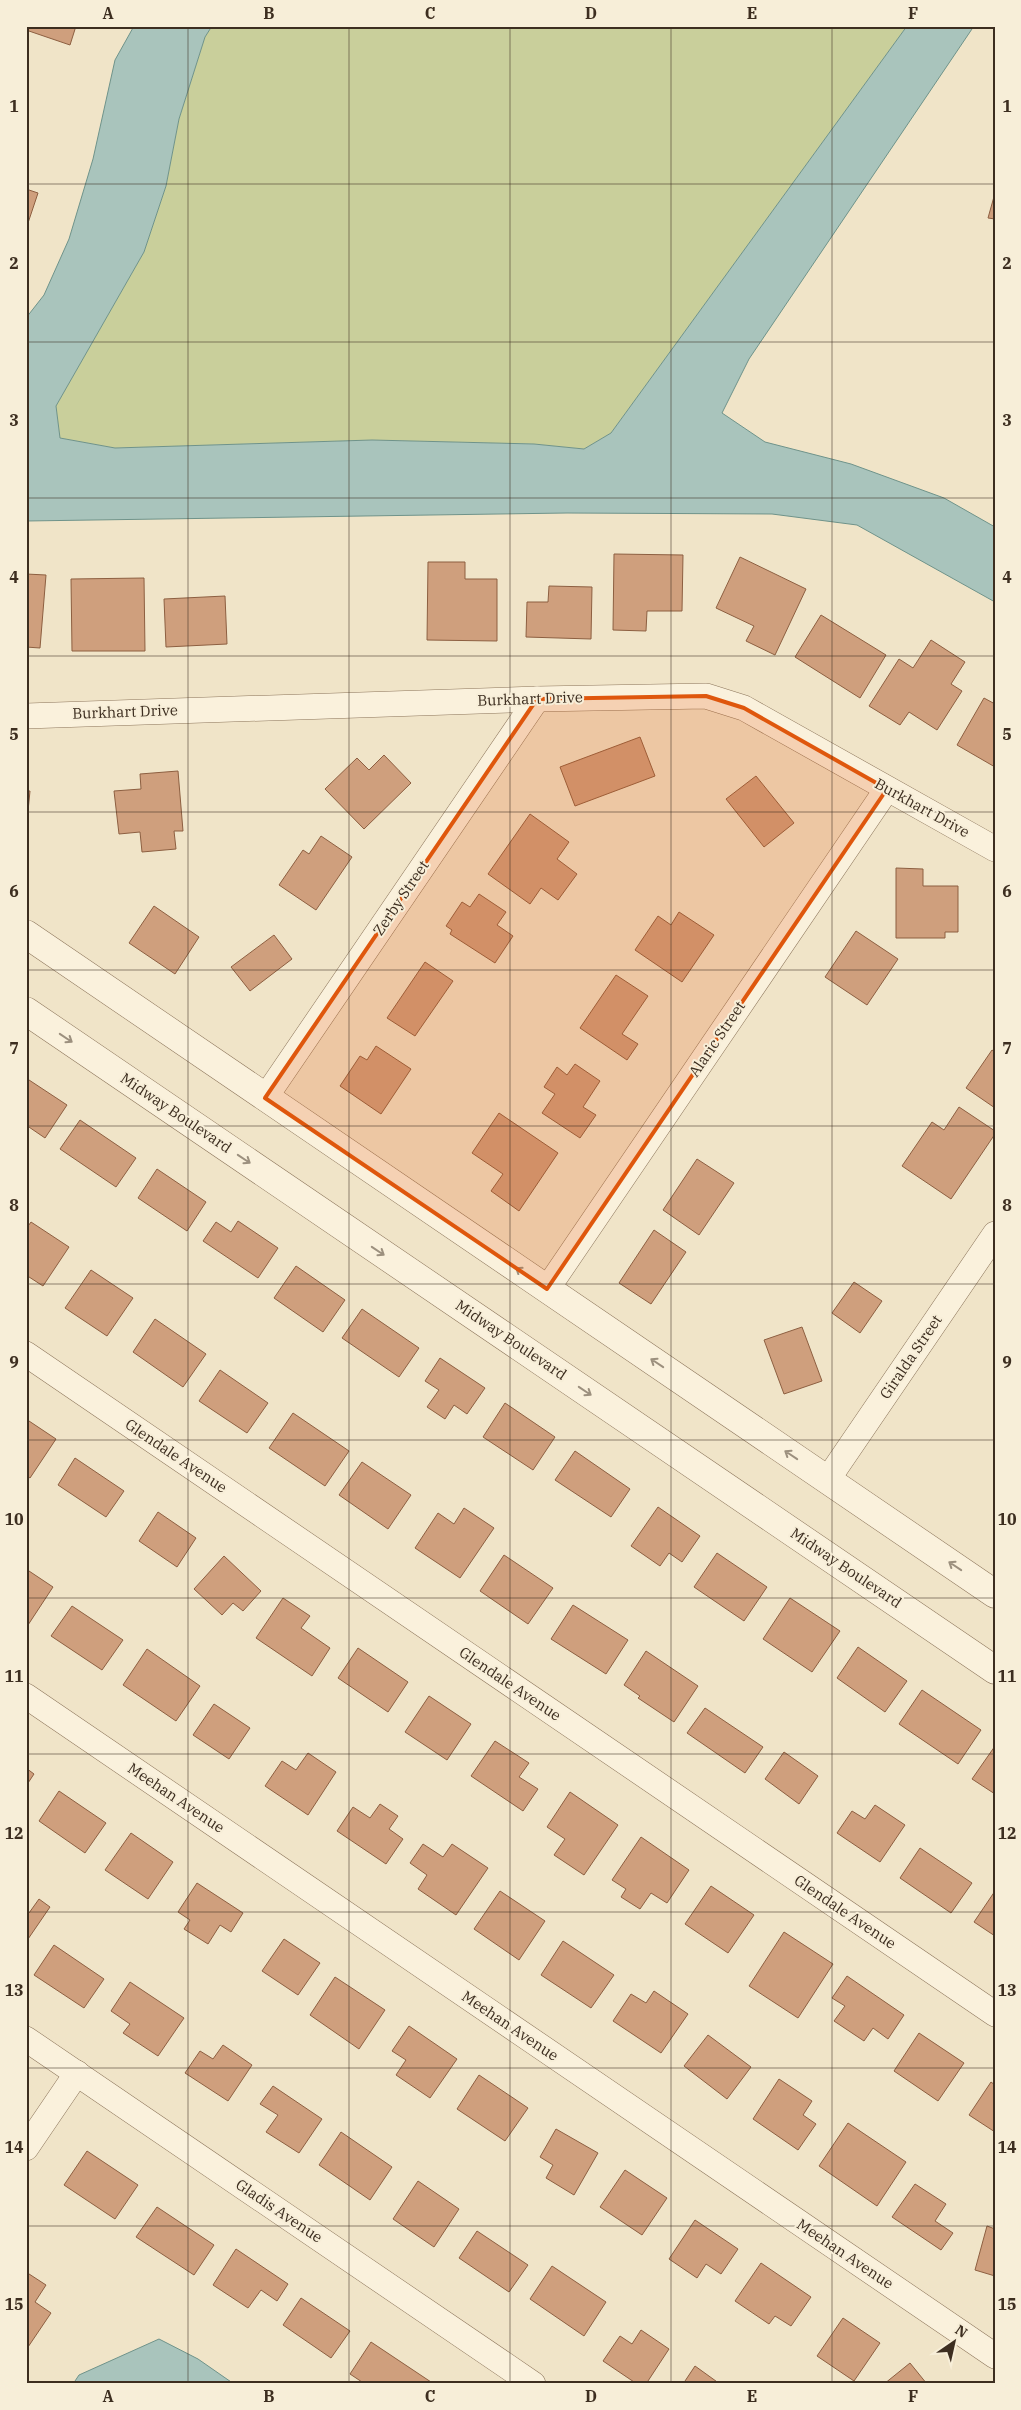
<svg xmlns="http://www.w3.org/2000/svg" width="1021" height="2410" viewBox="0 0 1021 2410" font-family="'IBM Plex Serif',serif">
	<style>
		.green { fill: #c9cf9b }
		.water { fill: #a9c4bc; stroke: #6f938a }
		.building { fill: #cf9f7d; stroke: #8d5f41 }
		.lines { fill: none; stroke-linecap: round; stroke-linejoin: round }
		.minor-casing { stroke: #8d765c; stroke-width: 26 }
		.tertiary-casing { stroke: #8d765c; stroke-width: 29 }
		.minor { stroke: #faf1dc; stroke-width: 25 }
		.tertiary { stroke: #faf1dc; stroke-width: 28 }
		.oneway { stroke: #9c907e }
		.marked { fill: #df570d; fill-opacity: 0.2; stroke: #df570d; stroke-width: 4; stroke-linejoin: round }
		.grid { fill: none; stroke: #3d2e20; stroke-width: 1; stroke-opacity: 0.55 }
		.labels { text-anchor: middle; stroke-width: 4; stroke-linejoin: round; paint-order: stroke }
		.street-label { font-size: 15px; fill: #3d2e20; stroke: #f7eed8 }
		.neatline { fill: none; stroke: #3d2e20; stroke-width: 2 }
		.grid-label { font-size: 16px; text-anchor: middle; font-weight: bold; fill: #3d2e20 }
	</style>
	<rect width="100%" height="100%" fill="#f0e4c8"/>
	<polygon class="green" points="212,26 907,26 611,433 584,449 534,444 372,440 115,448 60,438 56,406 144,252 166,186 179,119 205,37"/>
	<g class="water">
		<polygon points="134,26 212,26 205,37 179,119 166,186 144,252 56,406 60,438 115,448 372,440 534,444 584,449 611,433 907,26 974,26 749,359 722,413 765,442 851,464 944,498 995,527 995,602 857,525 772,514 567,513 26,521 26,318 44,295 69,239 93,159 115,60"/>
		<polygon points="159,2339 198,2359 234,2384 73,2384 79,2375"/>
	</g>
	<g class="building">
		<polygon points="26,26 76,26 70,45 26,30"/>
		<polygon points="26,189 38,193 26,229"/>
		<polygon points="995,193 995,219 988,218"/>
		<polygon points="614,554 683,555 682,611 647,611 646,631 613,630"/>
		<polygon points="740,557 806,589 775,655 746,641 754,626 716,608"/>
		<polygon points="428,562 465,562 465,579 497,579 497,641 427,640"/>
		<polygon points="26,574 46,575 40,648 26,647"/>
		<polygon points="144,578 145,651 72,651 71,579"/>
		<polygon points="549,586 592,587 591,639 526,637 527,602 548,602"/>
		<polygon points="225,596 227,644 166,647 164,599"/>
		<polygon points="821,615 886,655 860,698 795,657"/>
		<polygon points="931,640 965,662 951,684 962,691 937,730 909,712 900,725 869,706 899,659 913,668"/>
		<polygon points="984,698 995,704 995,767 957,745"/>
		<polygon points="640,737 655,776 575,806 560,767"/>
		<polygon points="384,755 411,783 364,829 325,789 357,758 369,770"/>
		<polygon points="178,771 183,831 174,831 176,849 142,852 140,832 119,834 114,791 141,789 140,774"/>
		<polygon points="756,776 794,823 764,847 726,799"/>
		<polygon points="26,791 30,791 26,831"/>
		<polygon points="530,814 569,842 557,859 577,874 558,900 541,888 530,904 488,874"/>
		<polygon points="321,836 352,857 316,910 279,885 303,850 309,854"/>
		<polygon points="896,868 923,869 923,886 958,886 958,932 945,932 945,938 896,938"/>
		<polygon points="479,894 506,912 497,925 513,936 495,963 450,934 452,930 446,926 462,902 470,907"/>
		<polygon points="154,906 199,937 175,974 129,943"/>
		<polygon points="679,912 714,935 682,982 635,950 658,916 671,925"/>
		<polygon points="856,931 898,959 867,1005 825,977"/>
		<polygon points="274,935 292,959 250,991 231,967"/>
		<polygon points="425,962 453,981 415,1036 387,1018"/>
		<polygon points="616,975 648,996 622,1034 638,1044 627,1060 580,1028"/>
		<polygon points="376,1046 411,1069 381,1114 340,1086 360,1056 367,1060"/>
		<polygon points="992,1050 995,1052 995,1108 966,1088"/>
		<polygon points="575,1064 600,1081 583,1107 596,1115 580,1138 542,1113 555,1094 544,1087 557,1067 567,1075"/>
		<polygon points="26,1078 67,1105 45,1138 26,1125"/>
		<polygon points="959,1107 995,1131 995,1134 951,1199 902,1166 932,1122 944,1130"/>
		<polygon points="499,1113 558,1153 519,1211 491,1191 503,1174 472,1153"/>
		<polygon points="80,1120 136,1158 116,1187 60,1149"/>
		<polygon points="697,1159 734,1183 699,1235 663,1210"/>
		<polygon points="157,1169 206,1202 187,1231 138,1198"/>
		<polygon points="238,1221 278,1248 258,1278 203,1241 216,1222 231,1232"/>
		<polygon points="31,1222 69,1247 43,1286 26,1275 26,1229"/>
		<polygon points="654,1230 686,1252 651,1304 619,1283"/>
		<polygon points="296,1266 345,1300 323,1332 274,1298"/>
		<polygon points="91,1270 133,1298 107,1336 65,1308"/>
		<polygon points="854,1282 882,1301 860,1333 832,1313"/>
		<polygon points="362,1309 419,1348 399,1377 342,1338"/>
		<polygon points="155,1319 206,1354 183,1387 133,1352"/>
		<polygon points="802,1327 822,1381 784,1394 764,1340"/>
		<polygon points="440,1358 485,1388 467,1414 454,1405 445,1419 427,1407 439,1390 425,1381"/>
		<polygon points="220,1370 268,1403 247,1433 199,1401"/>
		<polygon points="505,1403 555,1437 533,1470 483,1437"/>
		<polygon points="293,1413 349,1451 325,1486 269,1448"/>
		<polygon points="26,1419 56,1439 30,1478 26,1475"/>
		<polygon points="575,1451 630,1489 611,1517 555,1480"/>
		<polygon points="75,1458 124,1491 106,1517 58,1485"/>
		<polygon points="362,1462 411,1495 388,1529 339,1495"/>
		<polygon points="658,1507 700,1536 682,1562 669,1553 660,1566 631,1546"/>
		<polygon points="464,1508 494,1528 460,1578 415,1548 438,1513 454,1524"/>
		<polygon points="158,1512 196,1538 177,1567 139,1541"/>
		<polygon points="717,1553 767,1587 744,1621 694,1587"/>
		<polygon points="504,1555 553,1588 528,1624 480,1591"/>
		<polygon points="224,1556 261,1591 243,1611 233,1603 222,1615 194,1589"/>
		<polygon points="26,1569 53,1587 28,1625 26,1623"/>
		<polygon points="283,1598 310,1616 301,1628 330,1648 312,1676 256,1638"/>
		<polygon points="790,1598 840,1631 812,1672 763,1639"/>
		<polygon points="573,1605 628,1640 606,1674 551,1639"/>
		<polygon points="72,1606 123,1640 102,1670 51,1636"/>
		<polygon points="858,1647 907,1681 885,1712 837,1678"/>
		<polygon points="358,1648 408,1682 388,1712 338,1678"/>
		<polygon points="147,1649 200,1686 176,1721 123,1685"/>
		<polygon points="646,1651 698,1686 674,1722 638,1698 640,1696 624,1685"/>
		<polygon points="922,1690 981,1730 958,1764 899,1724"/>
		<polygon points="429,1696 471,1724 447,1760 405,1732"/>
		<polygon points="214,1704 250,1728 229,1759 193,1735"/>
		<polygon points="705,1708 763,1747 745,1773 687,1733"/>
		<polygon points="495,1741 529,1763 519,1777 538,1789 523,1811 471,1776"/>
		<polygon points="995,1746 995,1794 972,1779"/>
		<polygon points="784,1752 818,1776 799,1804 765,1779"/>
		<polygon points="308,1753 336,1772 308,1815 265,1786 282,1761 296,1770"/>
		<polygon points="26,1768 34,1774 26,1786"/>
		<polygon points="59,1791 106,1823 85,1853 39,1821"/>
		<polygon points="570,1792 618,1825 584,1875 554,1855 565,1839 547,1827"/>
		<polygon points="380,1804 398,1816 389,1829 403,1839 386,1864 337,1831 353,1807 370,1818"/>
		<polygon points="875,1805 905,1825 880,1862 837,1833 852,1811 865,1819"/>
		<polygon points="131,1833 173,1862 148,1899 105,1870"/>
		<polygon points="641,1837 689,1870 667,1903 651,1893 640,1909 621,1897 626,1889 612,1880"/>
		<polygon points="423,1844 443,1857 452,1844 488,1868 456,1915 418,1889 427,1875 410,1863"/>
		<polygon points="920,1848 972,1883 951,1913 900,1878"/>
		<polygon points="197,1883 243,1913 231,1932 220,1925 208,1944 184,1929 190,1920 178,1912"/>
		<polygon points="711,1886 754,1915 728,1953 685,1924"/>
		<polygon points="500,1891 545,1921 519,1960 474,1929"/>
		<polygon points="995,1891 995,1936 974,1922"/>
		<polygon points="39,1899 50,1907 26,1942 26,1911 29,1913"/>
		<polygon points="784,1932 833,1964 798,2018 749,1986"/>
		<polygon points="284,1939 320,1963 298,1995 262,1971"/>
		<polygon points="563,1941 614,1975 591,2008 541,1975"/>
		<polygon points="54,1945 104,1979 84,2008 34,1975"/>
		<polygon points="847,1976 904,2015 888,2039 873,2028 864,2041 834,2021 845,2006 832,1998"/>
		<polygon points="335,1977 385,2010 359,2049 310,2015"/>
		<polygon points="130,1982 184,2018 158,2056 123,2033 130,2024 111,2011"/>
		<polygon points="654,1991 688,2014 661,2053 613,2021 631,1994 646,2003"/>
		<polygon points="409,2026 457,2059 430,2098 396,2075 406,2060 392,2051"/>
		<polygon points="919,2033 964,2063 938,2101 894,2071"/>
		<polygon points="708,2035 751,2067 727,2099 684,2066"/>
		<polygon points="223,2045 252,2065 228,2101 185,2073 200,2051 213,2059"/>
		<polygon points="479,2075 528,2108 505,2141 457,2109"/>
		<polygon points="779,2079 812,2101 803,2115 816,2124 798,2150 753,2119"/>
		<polygon points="991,2082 995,2085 995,2132 969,2115"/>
		<polygon points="273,2086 322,2119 299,2153 266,2132 278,2115 260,2104"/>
		<polygon points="848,2123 906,2162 877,2206 819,2166"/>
		<polygon points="556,2129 598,2153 574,2195 546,2178 553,2165 540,2157"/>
		<polygon points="341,2132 392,2167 370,2200 319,2165"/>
		<polygon points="87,2151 138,2185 115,2219 64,2185"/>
		<polygon points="625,2170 667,2198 642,2235 600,2207"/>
		<polygon points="418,2181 459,2209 434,2247 393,2219"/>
		<polygon points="915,2184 946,2204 935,2221 953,2233 941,2250 892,2217"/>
		<polygon points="157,2207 214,2245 194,2275 136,2237"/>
		<polygon points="695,2220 738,2249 721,2274 706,2264 697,2278 669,2259"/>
		<polygon points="987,2226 995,2229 995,2276 975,2270"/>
		<polygon points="477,2231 528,2265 509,2292 459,2258"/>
		<polygon points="236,2249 288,2284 277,2301 261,2290 248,2308 213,2285"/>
		<polygon points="761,2263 811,2297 791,2326 775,2316 769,2324 735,2301"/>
		<polygon points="552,2266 606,2302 584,2336 530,2299"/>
		<polygon points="26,2272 46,2285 35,2302 51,2313 26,2350"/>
		<polygon points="301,2298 350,2331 331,2358 283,2325"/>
		<polygon points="843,2318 880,2343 854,2381 817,2356"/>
		<polygon points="641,2330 669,2349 646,2384 637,2384 603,2361 620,2336 632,2344"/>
		<polygon points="371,2342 431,2382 430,2384 365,2384 350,2374"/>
		<polygon points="910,2363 927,2384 884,2384"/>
		<polygon points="695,2366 720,2384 683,2384"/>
	</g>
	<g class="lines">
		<defs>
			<g id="minor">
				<polyline points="26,716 537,699 706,696 744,708 995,849"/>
				<polyline points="265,1098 537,699"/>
				<polyline points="547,1289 887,789"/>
				<polyline points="26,1354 995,2014"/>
				<polyline points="828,1479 995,1234"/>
				<polyline points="26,1696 995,2356"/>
				<polyline points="26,2039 533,2384"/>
				<polyline points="26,2148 77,2073"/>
			</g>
			<g id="tertiary">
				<polyline points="26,934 995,1594"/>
				<polyline points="26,1011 995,1670"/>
			</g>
		</defs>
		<use href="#minor" class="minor-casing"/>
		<use href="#tertiary" class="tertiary-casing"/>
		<use href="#minor" class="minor"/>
		<use href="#tertiary" class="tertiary"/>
	</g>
	<defs><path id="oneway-shaft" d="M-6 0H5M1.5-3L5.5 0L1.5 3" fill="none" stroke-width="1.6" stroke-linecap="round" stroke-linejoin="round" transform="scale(1.25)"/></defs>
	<g class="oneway">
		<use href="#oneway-shaft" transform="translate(66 1038) rotate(34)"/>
		<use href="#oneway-shaft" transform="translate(244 1159) rotate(34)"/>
		<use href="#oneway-shaft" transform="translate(378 1251) rotate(34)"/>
		<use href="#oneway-shaft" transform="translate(522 1272) rotate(-146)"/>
		<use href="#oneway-shaft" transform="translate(657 1363) rotate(-146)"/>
		<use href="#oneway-shaft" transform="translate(585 1391) rotate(34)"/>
		<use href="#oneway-shaft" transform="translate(791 1455) rotate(-146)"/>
		<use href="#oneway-shaft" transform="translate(955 1566) rotate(-146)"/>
	</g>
	<path class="marked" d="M706 696 744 708 887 789 547 1289 265 1098 537 699Z"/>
	<path class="grid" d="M188 26V2384M349 26V2384M510 26V2384M671 26V2384M832 26V2384M26 184H995M26 342H995M26 498H995M26 656H995M26 812H995M26 970H995M26 1126H995M26 1284H995M26 1440H995M26 1598H995M26 1754H995M26 1912H995M26 2068H995M26 2226H995"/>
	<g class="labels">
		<g class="street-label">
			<text transform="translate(530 699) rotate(-2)" y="5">Burkhart Drive</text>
			<text transform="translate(125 712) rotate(-2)" y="5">Burkhart Drive</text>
			<text transform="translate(922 808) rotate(29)" y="5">Burkhart Drive</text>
			<text transform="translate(401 898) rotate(-56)" y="5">Zerby Street</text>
			<text transform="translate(717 1039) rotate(-56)" y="5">Alaric Street</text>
			<text transform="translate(176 1113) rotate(34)" y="5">Midway Boulevard</text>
			<text transform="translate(511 1340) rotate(34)" y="5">Midway Boulevard</text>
			<text transform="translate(911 1357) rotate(-56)" y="5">Giralda Street</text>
			<text transform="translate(176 1456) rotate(34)" y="5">Glendale Avenue</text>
			<text transform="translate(846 1568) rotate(34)" y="5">Midway Boulevard</text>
			<text transform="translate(510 1684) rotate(34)" y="5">Glendale Avenue</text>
			<text transform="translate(176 1798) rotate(34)" y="5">Meehan Avenue</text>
			<text transform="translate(845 1912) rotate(34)" y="5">Glendale Avenue</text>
			<text transform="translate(510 2026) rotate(34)" y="5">Meehan Avenue</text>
			<text transform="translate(279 2211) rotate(34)" y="5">Gladis Avenue</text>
			<text transform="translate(845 2254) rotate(34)" y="5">Meehan Avenue</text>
		</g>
	</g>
	<rect width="1021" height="2410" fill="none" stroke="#f7eed8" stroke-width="55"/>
	<g transform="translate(954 2342) rotate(34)" stroke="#f7eed8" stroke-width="4" paint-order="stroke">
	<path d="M0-4L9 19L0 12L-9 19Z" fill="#3d2e20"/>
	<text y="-8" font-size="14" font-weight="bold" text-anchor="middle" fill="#3d2e20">N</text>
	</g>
	<rect x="28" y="28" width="966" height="2354" class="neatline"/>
	<g class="grid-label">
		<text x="108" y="19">A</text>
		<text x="269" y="19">B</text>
		<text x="430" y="19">C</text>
		<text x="591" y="19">D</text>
		<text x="752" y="19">E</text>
		<text x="913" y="19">F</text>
		<text x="14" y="112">1</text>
		<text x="1007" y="112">1</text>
		<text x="14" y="269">2</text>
		<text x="1007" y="269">2</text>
		<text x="14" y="426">3</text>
		<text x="1007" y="426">3</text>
		<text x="14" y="583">4</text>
		<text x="1007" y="583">4</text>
		<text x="14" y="740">5</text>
		<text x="1007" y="740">5</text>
		<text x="14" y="897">6</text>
		<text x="1007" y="897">6</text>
		<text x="14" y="1054">7</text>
		<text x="1007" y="1054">7</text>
		<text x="14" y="1211">8</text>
		<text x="1007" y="1211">8</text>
		<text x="14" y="1368">9</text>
		<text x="1007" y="1368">9</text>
		<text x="14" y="1525">10</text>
		<text x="1007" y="1525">10</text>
		<text x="14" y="1682">11</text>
		<text x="1007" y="1682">11</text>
		<text x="14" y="1839">12</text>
		<text x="1007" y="1839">12</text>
		<text x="14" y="1996">13</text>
		<text x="1007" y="1996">13</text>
		<text x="14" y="2153">14</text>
		<text x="1007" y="2153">14</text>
		<text x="14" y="2310">15</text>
		<text x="1007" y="2310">15</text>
		<text x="108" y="2402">A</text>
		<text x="269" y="2402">B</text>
		<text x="430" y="2402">C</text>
		<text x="591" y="2402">D</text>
		<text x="752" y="2402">E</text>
		<text x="913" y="2402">F</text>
	</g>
</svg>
